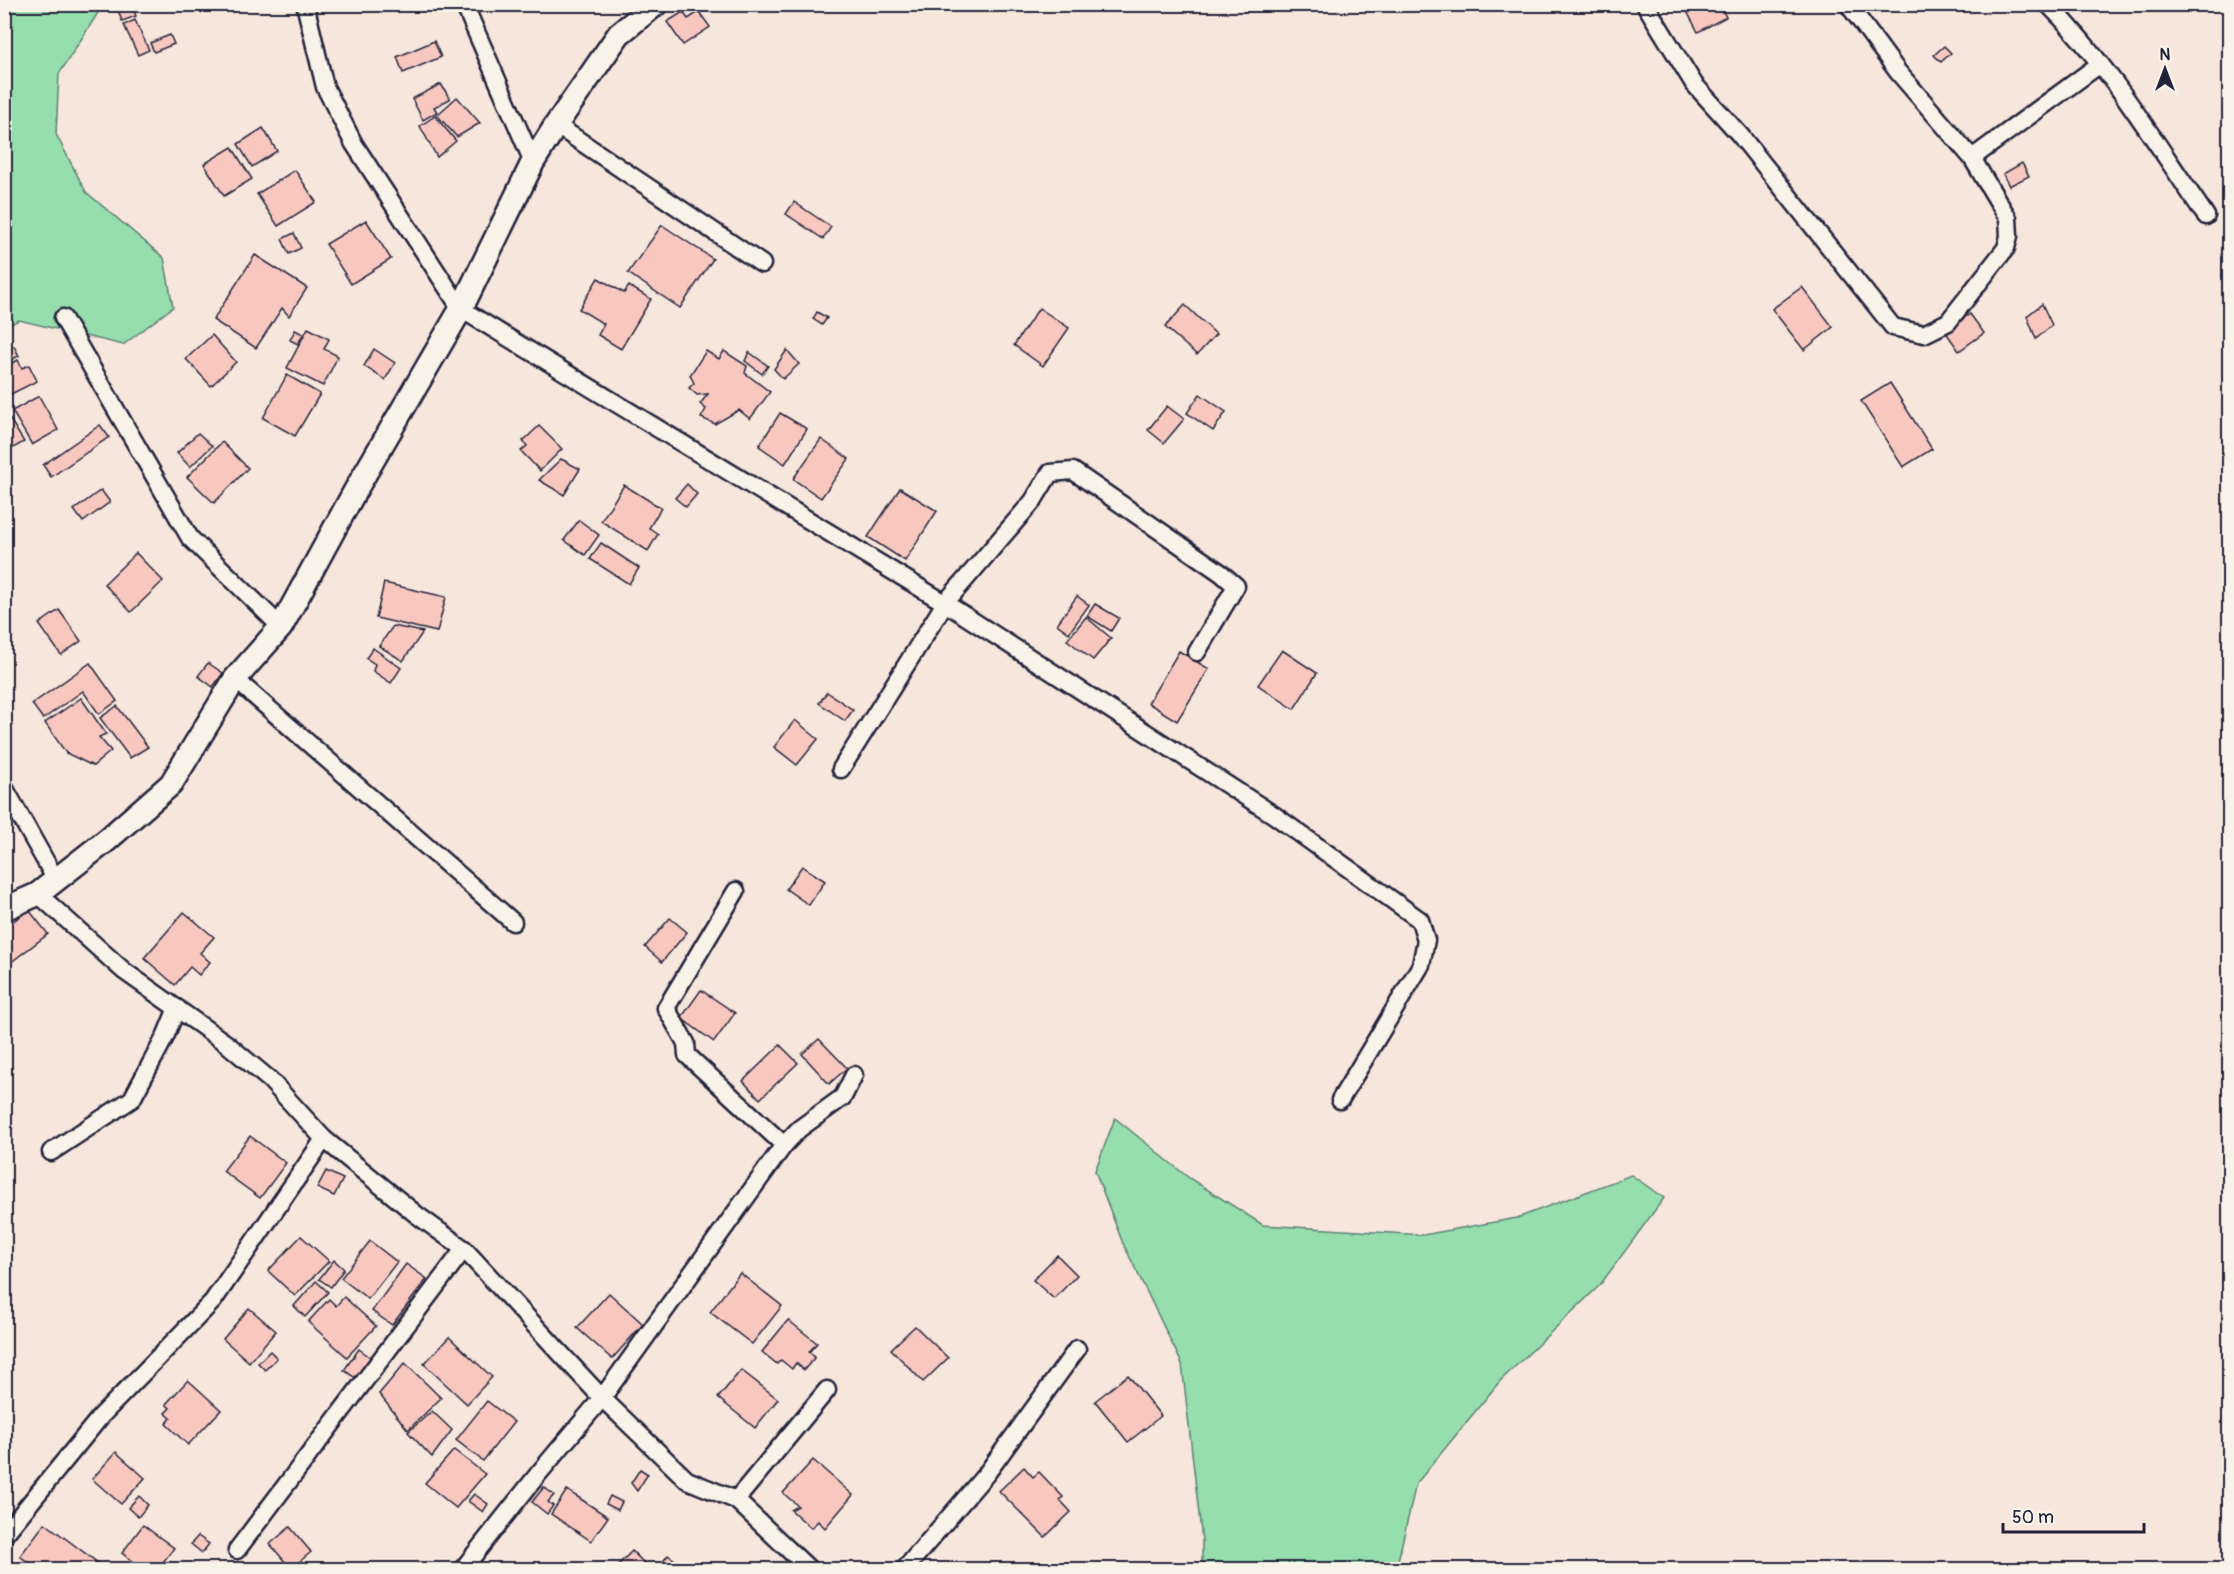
<svg xmlns="http://www.w3.org/2000/svg" width="2234" height="1574" viewBox="0 0 2234 1574" font-family="Pangolin,sans-serif">
	<style>
		.green { fill: #96dead; stroke: #5c8074; stroke-width: 1.5 }
		.building { fill: #f8c8c0; stroke: #22223b; stroke-width: 1.5 }
		.lines { fill: none; stroke-linecap: round; stroke-linejoin: round }
		.street-casing { stroke: #22223b; stroke-width: 21 }
		.secondary-casing { stroke: #22223b; stroke-width: 27 }
		.street { stroke: #f7f3e8; stroke-width: 16 }
		.secondary { stroke: #f7f3e8; stroke-width: 22 }
	</style>
	<rect width="100%" height="100%" fill="#f7e6dc"/>
	<filter id="ink" filterUnits="userSpaceOnUse"><feTurbulence type="fractalNoise" baseFrequency=".0167" numOctaves="2"/><feDisplacementMap in="SourceGraphic" scale="12" xChannelSelector="R" yChannelSelector="G"/><feConvolveMatrix kernelMatrix="1 2 1 2 8 2 1 2 1" color-interpolation-filters="sRGB"/></filter>
	<g filter="url(#ink)">
		<g class="green">
			<polygon points="5,5 103,5 59,74 56,134 86,192 164,258 173,307 123,345 19,320 5,327"/>
			<polygon points="1115,1118 1189,1178 1263,1225 1423,1235 1517,1218 1631,1175 1664,1198 1600,1285 1500,1381 1416,1484 1396,1569 1202,1569 1202,1541 1182,1364 1122,1241 1095,1171"/>
		</g>
		<g class="building">
			<polygon points="116,4 131,4 136,16 122,21"/>
			<polygon points="1683,4 1719,4 1726,17 1698,32"/>
			<polygon points="1911,4 1926,4 1917,12"/>
			<polygon points="683,12 688,19 699,12 710,27 683,45 667,22"/>
			<polygon points="135,20 149,50 138,55 124,25"/>
			<polygon points="170,35 174,44 154,52 150,43"/>
			<polygon points="434,41 441,57 403,73 397,57"/>
			<polygon points="1944,46 1951,53 1941,62 1934,55"/>
			<polygon points="441,84 450,99 434,107 437,112 423,120 412,99"/>
			<polygon points="457,97 480,123 457,137 437,115"/>
			<polygon points="435,116 456,141 437,157 420,126"/>
			<polygon points="263,128 277,151 252,167 238,144"/>
			<polygon points="232,147 252,179 224,196 204,164"/>
			<polygon points="2022,163 2029,176 2009,186 2003,174"/>
			<polygon points="295,170 316,202 278,226 257,194"/>
			<polygon points="794,202 831,227 823,239 786,214"/>
			<polygon points="366,220 391,259 351,284 326,244"/>
			<polygon points="662,225 713,259 680,308 628,273"/>
			<polygon points="294,233 301,248 289,254 282,239"/>
			<polygon points="255,255 307,288 289,316 282,308 256,348 213,320"/>
			<polygon points="598,278 624,293 629,286 651,299 621,349 598,335 604,324 579,309"/>
			<polygon points="1802,287 1833,327 1804,350 1772,309"/>
			<polygon points="2042,304 2052,325 2036,339 2027,316"/>
			<polygon points="1185,305 1216,334 1197,355 1165,327"/>
			<polygon points="1039,308 1069,328 1043,366 1014,345"/>
			<polygon points="817,312 827,318 822,325 813,319"/>
			<polygon points="1970,314 1984,333 1959,351 1945,331"/>
			<polygon points="308,328 329,339 324,349 338,356 323,386 287,368"/>
			<polygon points="295,330 303,334 298,344 290,340"/>
			<polygon points="212,335 236,362 211,386 186,359"/>
			<polygon points="14,346 19,356 4,363 4,351"/>
			<polygon points="374,349 395,363 385,380 364,366"/>
			<polygon points="787,350 799,364 783,379 774,369"/>
			<polygon points="706,351 719,359 724,351 747,366 745,373 770,392 750,419 739,410 715,424 701,418 706,409 700,404 708,394 697,395 689,388 694,383 690,375"/>
			<polygon points="749,352 768,366 762,374 745,361"/>
			<polygon points="18,360 22,368 29,365 37,381 5,397 4,367"/>
			<polygon points="287,375 320,394 295,436 263,418"/>
			<polygon points="1890,383 1932,449 1903,467 1861,401"/>
			<polygon points="1200,394 1226,412 1213,431 1187,413"/>
			<polygon points="39,396 58,430 32,445 12,411"/>
			<polygon points="1167,406 1184,419 1164,443 1148,430"/>
			<polygon points="4,410 24,442 4,453"/>
			<polygon points="780,413 807,429 785,464 759,446"/>
			<polygon points="100,425 109,437 51,477 43,465"/>
			<polygon points="539,426 562,449 540,471 521,451 527,446 523,441"/>
			<polygon points="198,433 212,446 190,467 177,453"/>
			<polygon points="821,439 849,459 821,498 793,479"/>
			<polygon points="222,442 248,468 214,503 187,477"/>
			<polygon points="561,459 580,469 564,495 539,480"/>
			<polygon points="687,484 697,494 686,507 675,498"/>
			<polygon points="624,485 661,508 649,528 658,534 648,551 601,521"/>
			<polygon points="900,488 937,511 905,561 868,537"/>
			<polygon points="101,490 110,502 83,522 74,510"/>
			<polygon points="579,520 599,535 585,555 564,540"/>
			<polygon points="601,543 639,568 629,584 590,559"/>
			<polygon points="136,553 163,581 131,612 104,584"/>
			<polygon points="384,583 446,597 437,632 376,618"/>
			<polygon points="1077,596 1089,605 1069,633 1057,624"/>
			<polygon points="1095,604 1119,618 1111,631 1087,616"/>
			<polygon points="59,610 81,641 61,655 39,624"/>
			<polygon points="1086,617 1111,638 1093,660 1067,640"/>
			<polygon points="393,626 423,632 403,661 379,646"/>
			<polygon points="373,648 401,668 391,683 373,671 375,664 366,658"/>
			<polygon points="1282,650 1317,673 1294,709 1258,685"/>
			<polygon points="1179,651 1209,669 1177,721 1148,703"/>
			<polygon points="90,663 117,701 99,714 83,691 43,719 32,704"/>
			<polygon points="208,663 223,673 213,687 198,676"/>
			<polygon points="827,692 853,710 845,721 819,703"/>
			<polygon points="81,698 106,734 99,737 111,751 93,766 66,753 45,723"/>
			<polygon points="117,706 148,747 130,758 100,718"/>
			<polygon points="795,720 818,739 797,765 774,747"/>
			<polygon points="802,866 825,881 809,905 786,889"/>
			<polygon points="29,910 48,934 10,963 4,956 4,940 7,940 4,928"/>
			<polygon points="184,912 214,937 200,953 210,962 199,975 190,967 175,985 144,958"/>
			<polygon points="670,918 687,932 662,962 645,947"/>
			<polygon points="701,990 735,1013 714,1042 681,1018"/>
			<polygon points="819,1039 847,1068 829,1084 802,1054"/>
			<polygon points="780,1045 798,1063 760,1099 743,1081"/>
			<polygon points="250,1136 286,1163 260,1198 223,1171"/>
			<polygon points="326,1171 343,1179 334,1196 317,1188"/>
			<polygon points="301,1236 329,1261 295,1296 268,1271"/>
			<polygon points="370,1241 397,1262 368,1299 341,1278"/>
			<polygon points="1057,1255 1077,1275 1054,1299 1033,1280"/>
			<polygon points="334,1260 344,1269 331,1287 319,1279"/>
			<polygon points="406,1264 427,1279 392,1325 372,1311"/>
			<polygon points="740,1273 782,1306 752,1344 710,1312"/>
			<polygon points="316,1281 328,1292 305,1317 294,1306"/>
			<polygon points="609,1293 643,1324 612,1359 577,1328"/>
			<polygon points="344,1297 376,1326 347,1357 308,1322 329,1299 336,1306"/>
			<polygon points="249,1308 276,1331 249,1362 223,1339"/>
			<polygon points="788,1320 817,1343 809,1352 815,1357 804,1370 796,1363 792,1369 781,1360 777,1364 762,1352"/>
			<polygon points="915,1326 948,1358 923,1382 891,1349"/>
			<polygon points="449,1337 492,1377 467,1404 424,1364"/>
			<polygon points="359,1349 374,1360 360,1381 344,1370"/>
			<polygon points="270,1351 277,1358 265,1370 258,1363"/>
			<polygon points="405,1363 441,1398 408,1430 379,1394"/>
			<polygon points="741,1370 778,1399 755,1428 718,1398"/>
			<polygon points="1128,1375 1161,1416 1128,1442 1095,1401"/>
			<polygon points="188,1380 221,1410 188,1445 166,1424 171,1418 165,1413 170,1408 166,1404"/>
			<polygon points="487,1401 514,1422 483,1461 456,1440"/>
			<polygon points="432,1411 452,1430 432,1457 408,1432"/>
			<polygon points="454,1450 485,1474 456,1508 425,1483"/>
			<polygon points="116,1452 145,1478 121,1504 92,1479"/>
			<polygon points="813,1460 853,1495 825,1528 818,1521 811,1528 791,1510 798,1506 783,1493"/>
			<polygon points="1024,1467 1033,1477 1039,1472 1063,1497 1060,1500 1071,1512 1045,1537 999,1491"/>
			<polygon points="640,1469 648,1474 637,1491 631,1483"/>
			<polygon points="544,1487 554,1495 548,1502 553,1506 547,1514 532,1502"/>
			<polygon points="567,1490 608,1517 591,1541 551,1514"/>
			<polygon points="474,1494 488,1504 483,1512 468,1501"/>
			<polygon points="139,1496 148,1505 138,1517 128,1508"/>
			<polygon points="610,1496 622,1502 618,1510 606,1504"/>
			<polygon points="45,1523 98,1563 93,1570 38,1570 20,1556"/>
			<polygon points="143,1525 174,1548 157,1570 143,1570 122,1553"/>
			<polygon points="290,1527 311,1552 291,1569 270,1544"/>
			<polygon points="198,1536 209,1544 202,1553 191,1544"/>
			<polygon points="632,1551 651,1570 622,1570 618,1565"/>
			<polygon points="668,1555 676,1561 669,1570 661,1564"/>
		</g>
		<g class="lines">
			<defs>
				<g id="street">
					<polyline points="305,4 325,87 354,144 461,309 945,603 1274,815 1420,920 1426,940 1421,965 1340,1100"/>
					<polyline points="464,4 533,162"/>
					<polyline points="1645,4 1694,84 1740,135 1893,327 1924,334 1948,322 2006,248 2009,236 2008,218 1972,158 1898,72 1848,4"/>
					<path d="M2048 4C2110 66 2156 144 2206 216"/>
					<polyline points="556,125 762,264"/>
					<polyline points="1972,158 2100,64"/>
					<polyline points="63,318 190,538 281,627"/>
					<polyline points="235,679 513,922"/>
					<polyline points="841,769 945,603 1033,501 1050,473 1073,471 1221,573 1236,586 1197,652"/>
					<polyline points="4,787 56,880"/>
					<polyline points="38,894 124,971 227,1044 270,1080 324,1139 417,1215 464,1249 602,1398 687,1480 736,1500 810,1570"/>
					<polyline points="784,1145 799,1129 843,1097 854,1075"/>
					<polyline points="51,1152 132,1099 165,1037 177,1008"/>
					<polyline points="736,1500 827,1390"/>
					<polyline points="4,1535 101,1416 213,1301 324,1139"/>
					<polyline points="237,1550 464,1249"/>
					<polyline points="462,1570 539,1473 602,1398 784,1145 687,1055 686,1043 666,1008 736,891"/>
					<polyline points="904,1570 987,1473 1077,1349"/>
				</g>
				<polyline id="secondary" points="4,909 38,894 107,840 171,784 235,679 281,627 355,491 461,309 533,162 556,125 619,34 656,4"/>
			</defs>
			<use href="#street" class="street-casing"/>
			<use href="#secondary" class="secondary-casing"/>
			<use href="#street" class="street"/>
			<use href="#secondary" class="secondary"/>
		</g>
	</g>
	<rect width="2234" height="1574" fill="none" stroke="#f7f3e8" stroke-width="24"/>
	<rect x="12" y="12" width="2210" height="1550" fill="none" stroke="#22223b" stroke-width="2" filter="url(#ink)"/>
	<g transform="translate(2165 69)" stroke="#f7f3e8" stroke-width="4.5" paint-order="stroke">
	<path d="M0-4.5L10 22L0 15L-10 22Z" fill="#22223b"/>
	<text y="-9" font-size="16" font-weight="bold" text-anchor="middle" fill="#22223b">N</text>
	</g>
	<path d="M2003 1523v9h141v-9" fill="none" stroke="#22223b" stroke-width="3"/>
	<text x="2012" y="1523" font-size="18" fill="#22223b" stroke="#f7f3e8" stroke-width="4.5" paint-order="stroke">50 m</text>
</svg>
